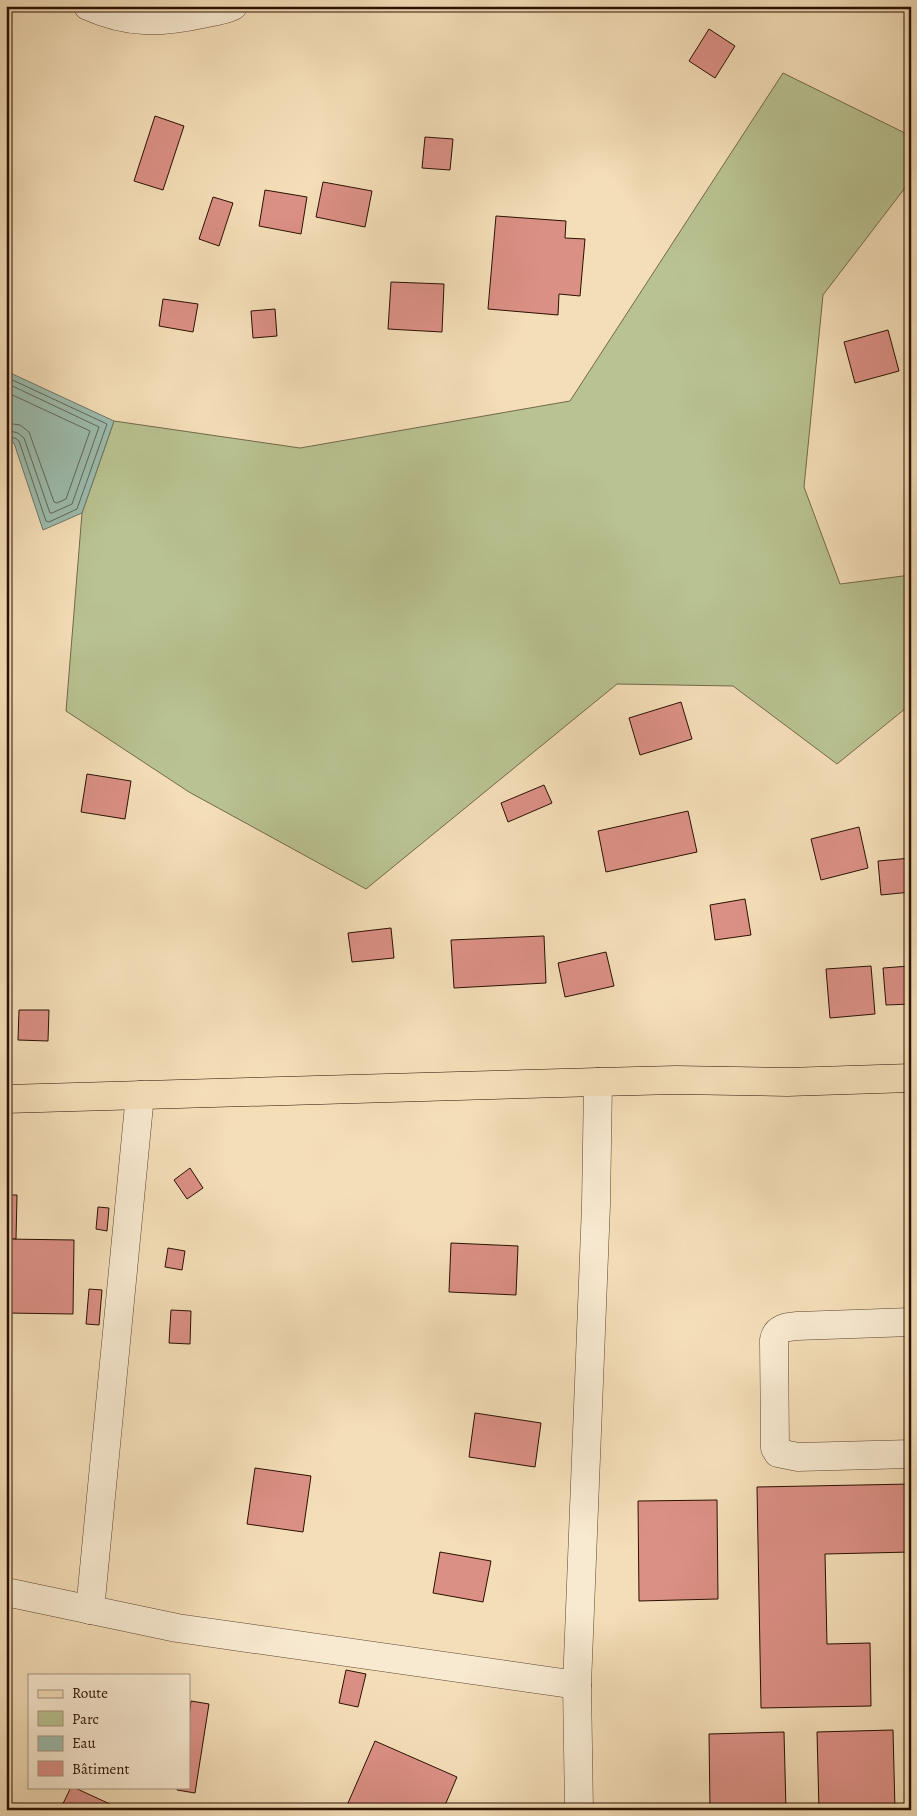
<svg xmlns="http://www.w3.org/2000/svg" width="917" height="1816" viewBox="0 0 917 1816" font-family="Alegreya,serif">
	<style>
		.green { fill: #b9c291; stroke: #726949 }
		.water { fill: #9cbcae; stroke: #6e7769 }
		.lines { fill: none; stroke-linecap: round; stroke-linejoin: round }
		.shore { stroke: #636658; stroke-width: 1 }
		.building { fill: #db9085; stroke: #2a1001 }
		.minor-casing { stroke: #5c442f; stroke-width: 29 }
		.major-casing { stroke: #2a1001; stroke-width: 29 }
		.minor { stroke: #f8ead1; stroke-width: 28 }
		.major { stroke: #f4deb8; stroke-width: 28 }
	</style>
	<rect width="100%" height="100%" fill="#f4deb8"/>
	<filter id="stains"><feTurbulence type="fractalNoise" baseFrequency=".004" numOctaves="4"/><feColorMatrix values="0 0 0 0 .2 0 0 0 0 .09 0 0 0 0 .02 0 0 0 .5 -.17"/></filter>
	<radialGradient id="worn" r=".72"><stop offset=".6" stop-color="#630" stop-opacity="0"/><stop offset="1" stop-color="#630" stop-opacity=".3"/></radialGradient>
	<polygon class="green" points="783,73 911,136 911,180 823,295 804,487 840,584 911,575 911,704 837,764 733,686 617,684 366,889 189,792 66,711 82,513 114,421 300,448 570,401"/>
	<polygon class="water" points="6,371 114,421 82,513 43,530 14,443 6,441"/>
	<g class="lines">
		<g class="shore">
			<polyline points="6,377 107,424 77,509 49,522 46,521 19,441 15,438 6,437"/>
			<polyline points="6,383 99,427 72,504 52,513 50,513 24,438 18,433 6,430"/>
			<polyline points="6,392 90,431 66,499 57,503 54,502 29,432 20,425 6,423"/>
		</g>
	</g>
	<g class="building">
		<polygon points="709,29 735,46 715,78 689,61"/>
		<polygon points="155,116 184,126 163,190 134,181"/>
		<polygon points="425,137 453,139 450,170 422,168"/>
		<polygon points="323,182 372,191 365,227 316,217"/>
		<polygon points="265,190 307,197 301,234 259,226"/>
		<polygon points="213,197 233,203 219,246 199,239"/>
		<polygon points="496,216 566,221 565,238 585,239 580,296 559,294 558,315 488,309"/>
		<polygon points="391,282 444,284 442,332 388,329"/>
		<polygon points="163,299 198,304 193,332 159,326"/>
		<polygon points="275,309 277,336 253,338 251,311"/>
		<polygon points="888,330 899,371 855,383 844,342"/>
		<polygon points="681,702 692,739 640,755 629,718"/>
		<polygon points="87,774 131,781 125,819 81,812"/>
		<polygon points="544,785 552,803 508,822 501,803"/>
		<polygon points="688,811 697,852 606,872 598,831"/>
		<polygon points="859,827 868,868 821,880 811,839"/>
		<polygon points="911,858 911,892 881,895 878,861"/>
		<polygon points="745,899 751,935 715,940 710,905"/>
		<polygon points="391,928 394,958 352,962 348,933"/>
		<polygon points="544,936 546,983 454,988 451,940"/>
		<polygon points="606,952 614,986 565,997 558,963"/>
		<polygon points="871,966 875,1014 830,1018 826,969"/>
		<polygon points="910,966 911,1004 886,1005 883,968"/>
		<polygon points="19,1010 49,1010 48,1041 18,1040"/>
		<polygon points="190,1168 203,1188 187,1199 174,1180"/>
		<polygon points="6,1195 17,1195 16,1239 6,1239"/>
		<polygon points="98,1207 109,1208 107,1231 96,1229"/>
		<polygon points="6,1239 74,1240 73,1314 6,1313"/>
		<polygon points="451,1243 518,1246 516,1295 449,1292"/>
		<polygon points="168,1248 185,1251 182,1270 165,1267"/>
		<polygon points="89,1289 102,1290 99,1325 86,1324"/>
		<polygon points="171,1310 191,1311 190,1344 169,1343"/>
		<polygon points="475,1413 541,1423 535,1467 469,1457"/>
		<polygon points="255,1468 311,1476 303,1532 247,1524"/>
		<polygon points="911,1484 911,1552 825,1554 827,1644 870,1643 871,1706 761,1708 757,1487"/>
		<polygon points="717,1500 718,1599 639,1601 638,1501"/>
		<polygon points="440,1552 491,1561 483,1602 433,1593"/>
		<polygon points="346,1670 366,1674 358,1707 339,1703"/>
		<polygon points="191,1701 209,1704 195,1793 177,1790 178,1787 189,1787 189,1717"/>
		<polygon points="893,1730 895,1810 819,1810 817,1732"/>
		<polygon points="784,1732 786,1810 710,1810 709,1734"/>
		<polygon points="375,1741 457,1777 443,1810 345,1810"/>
		<polygon points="71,1787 73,1787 123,1810 60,1810"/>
	</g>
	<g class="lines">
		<defs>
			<g id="minor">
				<path d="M88 6C128 24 160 23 202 14 212 12 223 11 233 6"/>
				<path d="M911 1322 797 1326C786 1327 776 1328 774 1340L775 1448 778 1453 798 1457 911 1454"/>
				<polyline points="6,1592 177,1628 577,1685"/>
				<polyline points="90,1610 140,1095"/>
				<polyline points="579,1810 577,1685 596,1205 598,1082"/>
			</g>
			<polyline id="major" points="6,1099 598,1082 676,1080 787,1082 911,1078"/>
		</defs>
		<use href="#minor" class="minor-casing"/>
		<use href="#major" class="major-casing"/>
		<use href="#minor" class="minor"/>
		<use href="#major" class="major"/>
	</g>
	<rect width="917" height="1816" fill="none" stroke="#f4deb8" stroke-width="25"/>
	<rect x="8" y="8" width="902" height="1801" fill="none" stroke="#2a1001" stroke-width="2.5"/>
	<rect x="12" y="12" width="892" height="1791" fill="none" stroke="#2a1001"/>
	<rect x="28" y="1674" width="162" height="115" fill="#f8ead1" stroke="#a6937e"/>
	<rect x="38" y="1690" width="25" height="8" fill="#f4deb8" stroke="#a6937e"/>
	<text x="72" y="1698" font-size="15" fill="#2a1001">Route</text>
	<rect x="38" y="1711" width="25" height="15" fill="#b9c291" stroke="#a6937e"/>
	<text x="72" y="1724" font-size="15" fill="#2a1001">Parc</text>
	<rect x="38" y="1736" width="25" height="15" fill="#9cbcae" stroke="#a6937e"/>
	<text x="72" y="1748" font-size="15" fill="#2a1001">Eau</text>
	<rect x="38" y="1761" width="25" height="15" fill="#db9085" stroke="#a6937e"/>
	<text x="72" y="1774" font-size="15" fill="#2a1001">Bâtiment</text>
	<rect width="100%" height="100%" filter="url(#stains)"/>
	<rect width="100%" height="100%" fill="url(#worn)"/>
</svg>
